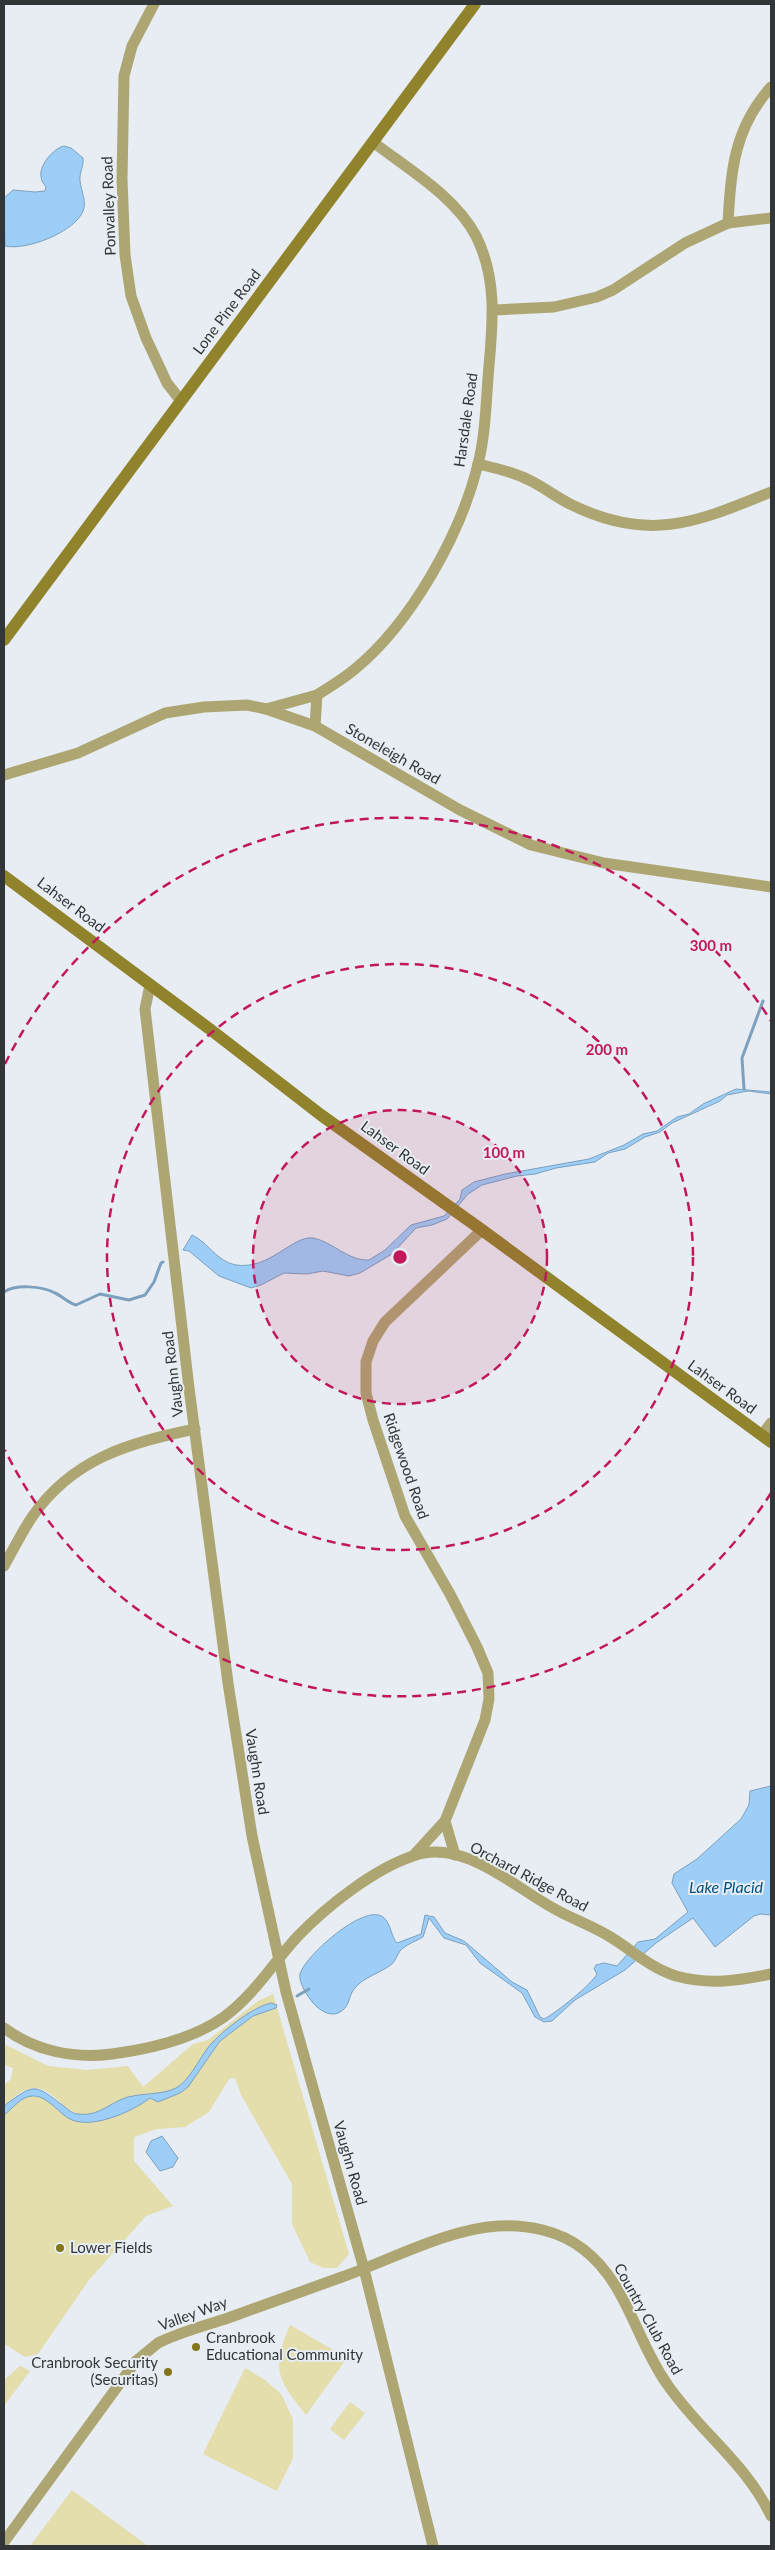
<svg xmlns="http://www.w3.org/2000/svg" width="775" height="2550" viewBox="0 0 775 2550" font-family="Lato,sans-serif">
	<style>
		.green { fill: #e4ddac }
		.water { fill: #9ccef8; stroke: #7ca0be }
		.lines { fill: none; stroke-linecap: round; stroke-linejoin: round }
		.stream { stroke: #7ca0be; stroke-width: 3 }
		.street { stroke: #aea672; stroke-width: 11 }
		.secondary { stroke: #90832b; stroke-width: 12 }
		.ring { fill: none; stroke: #c2185b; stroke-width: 2.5; stroke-dasharray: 9 6 }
		.poi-dot { fill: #83761a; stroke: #e7edf2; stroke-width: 2 }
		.labels { text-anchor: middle; stroke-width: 4; stroke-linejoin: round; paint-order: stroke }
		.street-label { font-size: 15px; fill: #333638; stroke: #e7edf2 }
		.poi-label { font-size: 15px; fill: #333638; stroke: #e7edf2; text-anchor: start }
		.water-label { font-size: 16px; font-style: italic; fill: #045180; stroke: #e7edf2 }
		.centre { fill: #c2185b; stroke: #e7edf2; stroke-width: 2.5 }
		.ring-label { font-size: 15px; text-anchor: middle; font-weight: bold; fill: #c2185b; stroke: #e7edf2; stroke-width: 4; stroke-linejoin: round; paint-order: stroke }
	</style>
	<rect width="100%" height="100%" fill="#e7edf2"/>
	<g class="green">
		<path d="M273 1994 349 2254 337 2268H324L310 2262 292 2224V2184L241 2095 235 2078 229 2079 209 2112 185 2127 157 2129 134 2137V2161L173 2206 146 2216 89 2280 38 2354 25 2357 6 2345 4 2346V2115C12 2109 22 2096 32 2096 46 2095 57 2111 68 2118 89 2131 133 2112 150 2098L158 2102 180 2093 187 2087 220 2041 253 2016 276 2008 271 2003C253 2014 229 2025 214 2041 201 2054 194 2075 179 2086 164 2097 145 2092 127 2097 118 2100 110 2108 101 2112 67 2127 58 2086 33 2088 21 2089 13 2099 4 2106V2085L11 2079 13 2068 4 2065V2044L48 2066 87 2070 128 2066 143 2087 193 2044 208 2040 258 2001Z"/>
		<path d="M290 2325 347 2358 306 2415C277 2379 271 2369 290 2325Z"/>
		<polygon points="20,2366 30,2371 4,2406 4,2380"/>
		<polygon points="245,2368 265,2380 281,2394 293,2419 293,2458 277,2491 203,2454"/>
		<polygon points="350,2402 365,2413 344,2440 330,2429"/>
		<polygon points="72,2490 148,2546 30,2546"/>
	</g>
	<g class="water">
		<path d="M64 146 71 148 83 158C84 166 79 173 80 181 81 190 87 203 83 211 75 232 26 251 5 246L4 198 13 190 35 192 45 191 46 187C44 184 41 181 41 176 39 165 54 148 64 146Z"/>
		<path d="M736 1089 771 1092V1094L748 1091 727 1095 720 1101 672 1123 660 1132 645 1137 625 1149 608 1153 595 1162 556 1168 535 1174 517 1176 482 1185 468 1194 447 1219 432 1225 416 1228 392 1254 360 1273 349 1276 323 1271 307 1274 284 1273 261 1285 251 1288 219 1276 189 1251 183 1250 192 1235C208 1242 217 1262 236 1265 270 1270 293 1235 313 1238 333 1242 348 1261 369 1260L385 1250 411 1225 444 1216 460 1199 462 1190 474 1182 505 1174 589 1159 624 1145 643 1134 657 1131 677 1117 689 1114 703 1104Z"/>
		<path d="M771 1786V1915L760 1914 754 1916 715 1947 693 1918 656 1943 625 1970 575 2000 552 2021 544 2022 535 2017 522 1993 480 1963 466 1945 444 1938 429 1918 423 1937C416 1941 405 1945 400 1951 397 1955 396 1960 392 1964 381 1973 363 1977 354 1989 348 1997 350 2008 338 2013 331 2016 323 2012 317 2007 310 2001 298 1983 300 1974 305 1956 364 1903 383 1917 391 1923 391 1937 397 1943L421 1934 425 1915 434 1917 445 1933 464 1941 512 1982 527 1990 540 2017 544 2019C556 2013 592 1984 597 1974L594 1969 596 1965 604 1963 617 1966 638 1942 655 1939 688 1912 672 1883 674 1874 697 1859 741 1819 749 1805 750 1791Z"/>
		<path d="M271 2003 277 2005 276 2008 253 2016 220 2041 188 2087 180 2093 158 2102 150 2098C132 2112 89 2131 68 2118 57 2111 46 2095 32 2096 22 2096 12 2109 4 2115V2106C36 2082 34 2084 65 2107 69 2110 73 2114 78 2114 99 2117 110 2102 128 2097 144 2093 161 2095 176 2088 189 2081 198 2061 207 2049 218 2034 252 2007 271 2003Z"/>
		<polygon points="162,2136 178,2158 173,2167 160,2171 146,2152 151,2141"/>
	</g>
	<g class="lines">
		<g class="stream">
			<polyline points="744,1089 742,1058 763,1001"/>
			<path d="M4 1292C16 1284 42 1286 55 1293 62 1296 68 1303 76 1305L100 1294 129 1300 145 1295 154 1282 161 1263 163 1262"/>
			<polyline points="297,1996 309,1989"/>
		</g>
		<g class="street">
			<polyline points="154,4 132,46 124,76 122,179 125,255 131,296 146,338 167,383 181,401"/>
			<polyline points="728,223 771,218"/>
			<path d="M494 310 554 307 597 297 613 290 685 243 728 223C731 170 734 128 771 87"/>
			<path d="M478 464C496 468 513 472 529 480 544 487 557 498 572 505 650 543 697 522 771 492"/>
			<polyline points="266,709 317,695"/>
			<path d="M315 726 317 695C330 687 343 679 355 669 411 623 461 534 478 464 486 433 486 398 489 366 493 321 497 278 476 236 455 196 408 169 373 142"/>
			<polyline points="4,775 78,753 165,713 204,707 247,705 266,709 315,726 460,810 531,845 604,863 771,887"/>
			<polyline points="150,985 145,1009 189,1388 228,1683 252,1836 286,1992 364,2269 433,2546"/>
			<polyline points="762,1435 771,1423"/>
			<path d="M4 1566C13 1550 22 1532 32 1517 73 1458 129 1443 195 1429"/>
			<polyline points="414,1855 445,1821"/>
			<polyline points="455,1855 445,1821 485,1720 489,1699 488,1673 477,1647 450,1594 405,1516 373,1420 366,1393 366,1362 373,1341 385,1322 482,1230"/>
			<path d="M4 2028C35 2051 74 2059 112 2054 150 2049 193 2039 224 2017 255 1994 273 1963 298 1936 327 1906 374 1869 413 1856 462 1838 513 1886 553 1908 572 1919 593 1926 612 1938 633 1951 651 1968 676 1976 709 1985 738 1981 771 1974"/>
			<path d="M4 2542 136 2361 158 2343C180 2332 204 2326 228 2318 266 2304 304 2291 342 2277 390 2260 448 2229 498 2226 527 2224 560 2231 583 2249 627 2282 636 2341 667 2384 699 2431 746 2463 771 2516"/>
		</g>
		<g class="secondary">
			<polyline points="4,640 475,4"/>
			<polyline points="4,876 211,1030 321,1115 482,1230 771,1442"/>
		</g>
	</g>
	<circle cx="400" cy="1257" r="147" fill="#c2185b" fill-opacity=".12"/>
	<g class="ring">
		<circle cx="400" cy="1257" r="147"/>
		<circle cx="400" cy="1257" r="293"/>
		<path d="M771 1493A440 440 0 0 1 5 1450M5 1064A440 440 0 0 1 771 1021"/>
	</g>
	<g class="poi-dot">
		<circle cx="60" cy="2248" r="5"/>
		<circle cx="196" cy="2347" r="5"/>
		<circle cx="168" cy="2372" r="5"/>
	</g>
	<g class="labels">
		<g class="street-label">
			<text transform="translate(109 206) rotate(-92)" y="5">Ponvalley Road</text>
			<text transform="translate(227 312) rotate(-53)" y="5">Lone Pine Road</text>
			<text transform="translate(466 420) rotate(-82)" y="5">Harsdale Road</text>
			<text transform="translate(393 754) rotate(30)" y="5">Stoneleigh Road</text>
			<text transform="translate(71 905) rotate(37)" y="5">Lahser Road</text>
			<text transform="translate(395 1148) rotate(36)" y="5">Lahser Road</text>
			<text transform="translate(173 1374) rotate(-97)" y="5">Vaughn Road</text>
			<text transform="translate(722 1387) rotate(36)" y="5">Lahser Road</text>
			<text transform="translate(406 1466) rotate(71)" y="5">Ridgewood Road</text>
			<text transform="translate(257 1772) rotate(81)" y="5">Vaughn Road</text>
			<text transform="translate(529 1877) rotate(28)" y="5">Orchard Ridge Road</text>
			<text transform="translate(350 2163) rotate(74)" y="5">Vaughn Road</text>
			<text transform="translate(193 2314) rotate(-20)" y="5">Valley Way</text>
			<text transform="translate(648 2319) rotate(61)" y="5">Country Club Road</text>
		</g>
		<g class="poi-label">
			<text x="70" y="2253">Lower Fields</text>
			<text x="206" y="2343">Cranbrook<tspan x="206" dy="17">Educational Community</tspan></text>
			<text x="158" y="2368" text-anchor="end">Cranbrook Security<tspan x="158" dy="17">(Securitas)</tspan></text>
		</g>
		<g class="water-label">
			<text x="726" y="1893">Lake Placid</text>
		</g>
	</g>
	<circle cx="400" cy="1257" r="8" class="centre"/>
	<g class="ring-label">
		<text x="711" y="951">300 m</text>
		<text x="607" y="1055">200 m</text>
		<text x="504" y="1158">100 m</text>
	</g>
	<rect width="775" height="2550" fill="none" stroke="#333638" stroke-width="10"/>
</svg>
